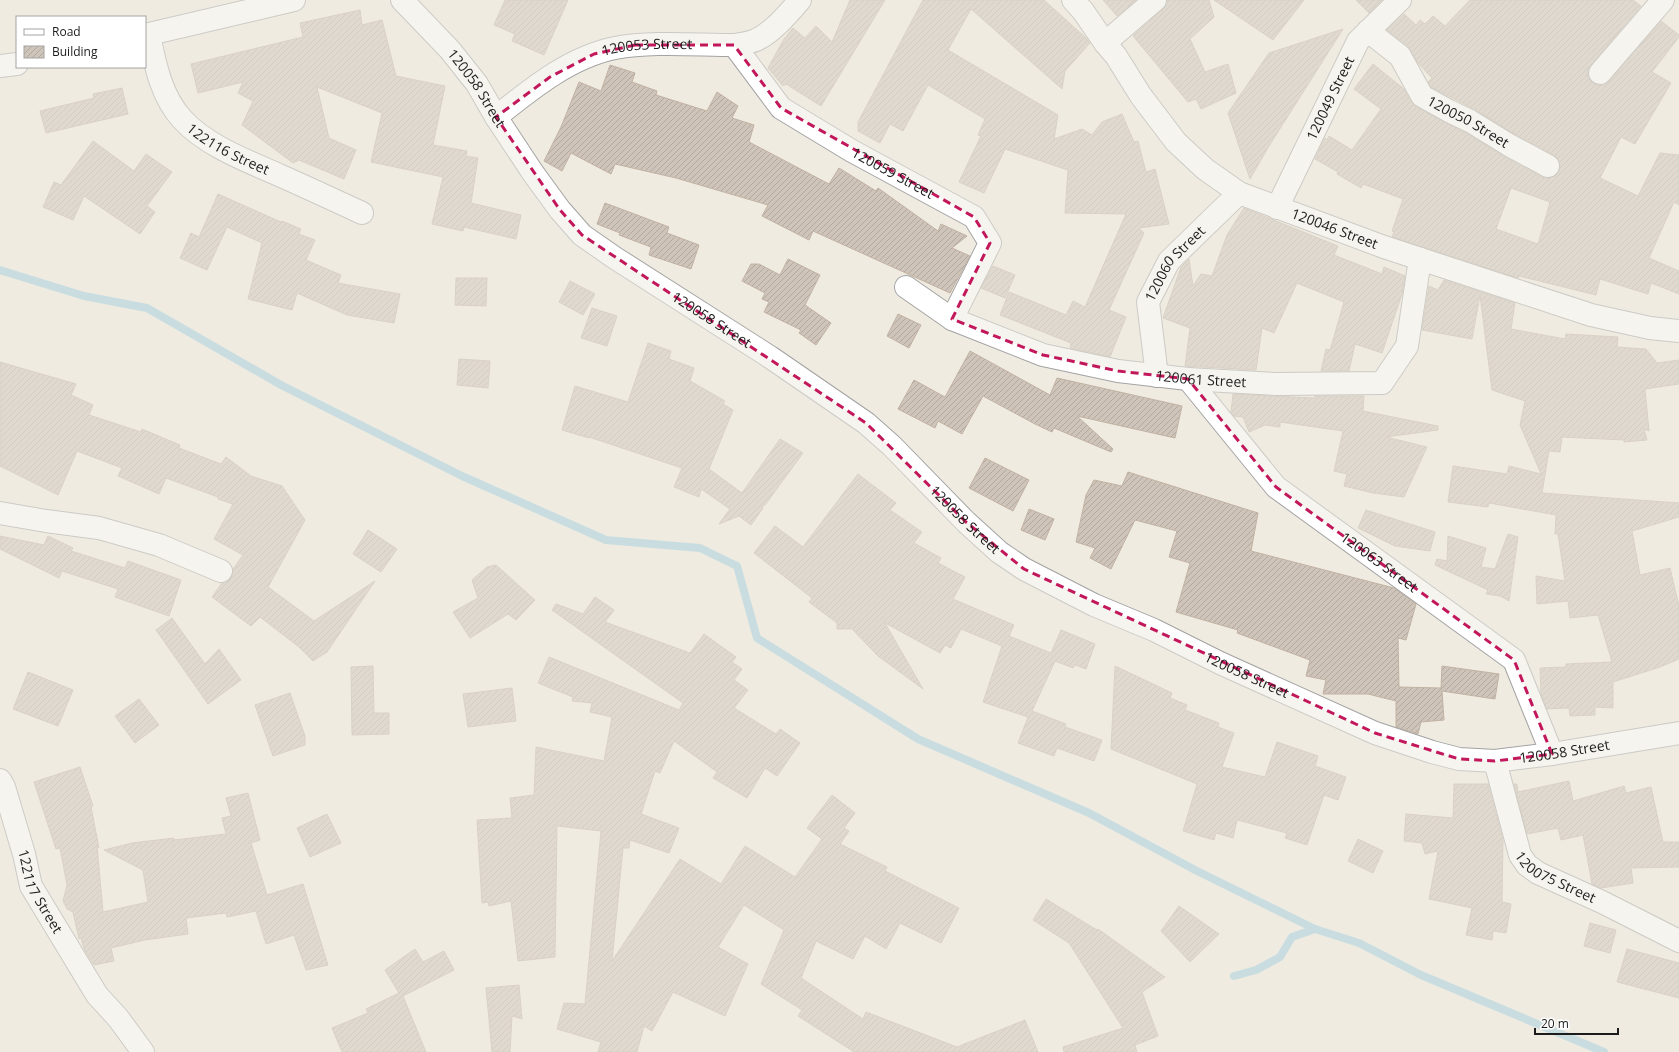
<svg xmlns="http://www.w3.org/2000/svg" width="1679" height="1052" viewBox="0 0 1679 1052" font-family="'Open Sans',sans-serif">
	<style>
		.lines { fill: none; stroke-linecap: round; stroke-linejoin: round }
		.stream { stroke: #9ccde1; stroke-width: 8 }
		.building { fill: url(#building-hatch); stroke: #c2b2a2; fill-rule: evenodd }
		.minor-casing { stroke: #a3a3a3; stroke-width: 24 }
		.minor { stroke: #fff; stroke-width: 22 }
		.marked { fill: none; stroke: #c2185b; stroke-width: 3; stroke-dasharray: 8 5; stroke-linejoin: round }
		.labels { text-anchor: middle; stroke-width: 3; stroke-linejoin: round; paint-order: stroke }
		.street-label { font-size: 14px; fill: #1c1c1c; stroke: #fff }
	</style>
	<defs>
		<pattern id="building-hatch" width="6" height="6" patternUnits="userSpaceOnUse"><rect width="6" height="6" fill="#cfc4b9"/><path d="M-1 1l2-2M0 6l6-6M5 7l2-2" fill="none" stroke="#b1a89e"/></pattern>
	</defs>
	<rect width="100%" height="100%" fill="#efebe1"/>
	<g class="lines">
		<g class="stream">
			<polyline points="0,270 84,296 147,308 281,385 462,476 606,540 700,548 737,566 757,638 918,739 1089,813 1197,871 1315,929 1359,943 1421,975 1604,1052"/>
			<polyline points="1234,976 1256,970 1280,957 1292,937 1315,929"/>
		</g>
	</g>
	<g class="building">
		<polygon points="505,0 568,0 544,55 512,41 515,34 494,25"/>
		<polygon points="850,0 885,0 821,106 786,84 783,86 768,68 784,39 793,28 805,38 816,26 832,42"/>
		<polygon points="923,0 1044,0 1086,38 1090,43 1065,71 1062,89 971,9 948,50 1058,115 1054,139 1082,129 1092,135 1102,122 1122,114 1134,142 1138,141 1146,172 1155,169 1169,224 1139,228 1144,233 1109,310 1126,317 1110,357 1070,348 1071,343 1000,315 1009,292 1066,315 1073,301 1085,307 1126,214 1065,213 1068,170 1005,149 984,193 959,182 981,136 978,135 985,119 928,85 903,131 890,124 880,143 858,131 858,122"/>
		<polygon points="1103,0 1136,0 1117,16"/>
		<polygon points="1167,0 1209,0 1214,17 1190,39 1205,72 1228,64 1236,93 1201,109 1196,99 1188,102 1133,36 1163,9 1167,4"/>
		<polygon points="1214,0 1304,0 1273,40"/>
		<polygon points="1356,0 1382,0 1369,13"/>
		<path d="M1470 0H1633L1641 6 1591 65 1588 70V77L1592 82 1598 85H1604L1609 81 1661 21 1679 35V37L1652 72 1671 83 1635 144 1621 137 1600 178 1638 196 1660 153 1679 155V205L1674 202 1649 258 1679 271V294L1651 283 1648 294 1600 279 1596 295 1519 276 1518 278 1392 237 1394 232 1392 231 1403 199 1363 184 1361 188 1337 174 1338 172 1315 159 1325 138 1327 140 1329 136 1352 150 1381 109 1354 89 1373 64 1404 89 1411 102 1416 107 1464 132 1503 156 1542 177 1549 178 1555 176 1559 172 1560 165 1559 160 1554 155 1515 134 1476 110 1431 87 1428 82 1432 78 1418 63 1408 46 1387 30 1404 14 1416 25 1420 20 1425 24 1433 16 1445 26ZM1511 188 1550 202 1538 244 1496 229Z"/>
		<polygon points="360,10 362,25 382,20 396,76 445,86 433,145 467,151 466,156 478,158 471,203 521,215 516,239 464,227 463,231 432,224 443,177 371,162 382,113 317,87 329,138 356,150 344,179 299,160 293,163 242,125 253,101 238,93 243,82 198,93 191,64 303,37 300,23"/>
		<polygon points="1343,29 1269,146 1250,179 1228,113 1269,53"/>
		<polygon points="610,65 635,73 632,82 657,91 656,95 707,111 717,92 738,106 732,118 754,125 749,142 829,184 839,168 876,191 878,188 938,231 941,224 967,236 952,248 970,256 950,293 813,231 809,240 762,216 768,205 676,178 615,164 611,174 571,153 562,171 544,161 561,127 579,82 601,91"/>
		<polygon points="122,88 128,114 46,133 40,111 94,98 93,94"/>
		<polygon points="93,141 134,171 146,154 172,172 147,206 155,212 140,234 84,196 73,220 43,207 54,182 61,185"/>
		<polygon points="218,194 281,222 282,221 301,229 299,234 315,240 306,260 341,275 338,283 400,294 394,323 347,315 297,293 292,310 248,299 262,243 227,227 207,270 180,258 191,233 199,237"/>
		<polygon points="605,203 669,227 667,233 699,245 691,269 649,255 651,247 619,235 620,233 597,224"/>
		<polygon points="1244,208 1338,246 1334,255 1382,274 1384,267 1405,276 1402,294 1382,353 1355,344 1349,371 1321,371 1326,349 1330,350 1344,302 1297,283 1274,333 1262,328 1256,370 1185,366 1190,328 1163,318 1181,267 1189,259 1193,286 1201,274 1212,276 1227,235"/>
		<polygon points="788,259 820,275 805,305 831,323 816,345 799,333 801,330 764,312 769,302 762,299 765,293 742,281 751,264 759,264 780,275"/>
		<polygon points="993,266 1015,275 1005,298 981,288"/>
		<polygon points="456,278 487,278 486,306 455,305"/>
		<polygon points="1444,280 1515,303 1511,329 1565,339 1566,334 1618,337 1617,347 1646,349 1657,363 1679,360 1679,384 1645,389 1649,431 1644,429 1647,440 1624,442 1624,440 1562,437 1560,452 1549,451 1542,493 1679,503 1679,517 1632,531 1640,575 1670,568 1679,606 1679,659 1660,667 1613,682 1613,708 1595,707 1595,715 1570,716 1569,708 1547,709 1541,694 1540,668 1566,667 1566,664 1612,662 1598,615 1570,618 1568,601 1537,604 1536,576 1565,581 1558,534 1555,534 1556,515 1489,503 1488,507 1448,502 1453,466 1507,474 1509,466 1541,474 1520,425 1525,401 1492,390 1480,295 1472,339 1422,330 1429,286 1438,290"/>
		<polygon points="570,281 595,294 583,315 559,302"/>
		<polygon points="592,308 617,316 607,346 581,338"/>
		<polygon points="898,314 921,325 909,348 887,336"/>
		<polygon points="648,343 671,351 669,359 694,368 690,381 725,401 723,404 733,410 709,469 742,493 780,439 803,453 765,505 761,507 763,508 751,525 739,516 719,524 730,509 701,489 699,497 674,487 682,468 589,437 589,438 562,430 575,386 628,402"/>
		<polygon points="970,351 1050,395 1057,378 1182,406 1175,438 1077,416 1113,449 1111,452 1054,428 1052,432 1035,424 983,396 962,434 938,421 935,428 898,409 914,380 945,397"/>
		<polygon points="459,359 490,361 488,388 457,385"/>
		<polygon points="0,362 76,384 71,395 93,405 89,415 141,432 142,429 180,445 179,448 221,464 226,457 251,476 282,486 305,520 268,587 314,621 375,581 327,652 313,661 299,647 260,617 251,626 212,597 222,583 228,581 232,576 233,569 243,555 214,539 233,504 218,499 218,497 166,478 159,494 118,476 122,468 77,451 58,495 0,466"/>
		<polygon points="1233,394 1314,398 1315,396 1364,396 1363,411 1438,426 1438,430 1386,437 1427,447 1404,497 1373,493 1344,486 1347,474 1334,471 1343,431 1280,422 1280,427 1265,425 1249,432 1243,417 1234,416 1231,412"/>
		<polygon points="985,458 1029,480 1013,511 969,488"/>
		<polygon points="1128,472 1258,513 1251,551 1394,588 1416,604 1406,640 1398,638 1399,687 1441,688 1442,666 1499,674 1495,699 1442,691 1444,720 1421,722 1418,734 1396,727 1396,701 1368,694 1323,694 1326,680 1306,676 1310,660 1237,633 1238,630 1176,612 1190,563 1169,557 1177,531 1135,520 1111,569 1090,558 1095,548 1076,542 1086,495 1094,480 1122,486"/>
		<polygon points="858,474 896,503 890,510 922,532 914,543 941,558 938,563 965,577 953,599 1014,625 1009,636 1051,653 1061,630 1095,644 1086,669 1075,665 1073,668 1055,661 1032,711 1066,724 1065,727 1102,740 1094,761 1057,748 1054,756 1018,743 1028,717 983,702 1002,646 961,629 951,648 945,645 940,653 885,623 923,689 878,656 852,629 837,629 837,623 809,602 812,598 754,553 775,526 803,547"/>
		<polygon points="1029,509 1054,519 1045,540 1021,530"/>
		<polygon points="1366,510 1435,532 1430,551 1395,546 1358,528"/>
		<polygon points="368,530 397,549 381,572 353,554"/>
		<polygon points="1508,534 1518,537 1509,601 1500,596 1486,594 1488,590 1435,565 1437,559 1447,561 1448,536 1486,548 1481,567 1495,569"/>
		<polygon points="0,536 44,545 48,536 73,548 71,551 125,568 128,561 181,580 169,616 115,597 118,589 62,571 59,578 0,549"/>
		<polygon points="496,565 535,600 516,620 508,614 470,638 453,612 478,598 472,580 487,567"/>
		<polygon points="595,597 614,610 605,622 690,653 704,634 736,657 732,662 742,669 734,680 748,690 734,708 776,734 780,729 800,743 777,776 765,768 747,798 713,778 717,772 674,741 660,773 655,771 641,814 679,828 669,853 630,840 629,848 623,848 612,961 680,859 721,884 745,846 795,877 822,839 807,828 832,795 855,813 844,828 849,831 840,844 887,867 885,871 959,908 941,943 900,923 886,949 865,936 853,959 816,941 801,978 863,1019 866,1012 957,1047 1025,1020 1038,1052 854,1052 798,1016 802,1010 761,984 784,930 744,905 718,947 748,964 725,1016 673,992 652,1031 644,1026 637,1052 598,1052 601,1042 557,1029 564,1003 585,1004 601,831 557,826 555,957 518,961 511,901 489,906 488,902 482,903 477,820 512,818 510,798 534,795 536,747 604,761 612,717 590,712 592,703 572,701 573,697 538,683 549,657 679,710 683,703 552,610 556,604 583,614"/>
		<polygon points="172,618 205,664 219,649 241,680 208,704 156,630"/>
		<polygon points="373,666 374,713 389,713 389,734 352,735 351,667"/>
		<polygon points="1115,666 1172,693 1170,698 1187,705 1185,710 1219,723 1218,727 1234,733 1222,767 1265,777 1277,742 1318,756 1315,766 1346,777 1338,800 1324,795 1307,845 1285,838 1287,833 1237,820 1233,838 1216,833 1214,840 1183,831 1197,784 1111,749"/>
		<polygon points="28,672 73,690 58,726 13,709"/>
		<polygon points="512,688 516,721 468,727 463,694"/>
		<polygon points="290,693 305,736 305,745 273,756 255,705"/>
		<polygon points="139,699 159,725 135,743 115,716"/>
		<polygon points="80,767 93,806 91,807 99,848 97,846 103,912 148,902 143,870 104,850 132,843 174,838 174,840 226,834 222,818 231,816 226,798 248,793 260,840 251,843 267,895 303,884 328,965 306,970 294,935 266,944 256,911 227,917 226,913 186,918 188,934 145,940 111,948 114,961 94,965 84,949 81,938 79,939 73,912 67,909 63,901 67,885 60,848 56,849 34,782"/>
		<polygon points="1569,781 1573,801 1624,786 1626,793 1651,787 1663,842 1679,842 1679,867 1631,868 1633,883 1601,888 1592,884 1583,835 1561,840 1558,828 1527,834 1514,784 1517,784 1518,792"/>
		<polygon points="1454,784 1488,784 1503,840 1502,902 1511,904 1506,933 1493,931 1492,940 1466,935 1472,908 1429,899 1438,851 1425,854 1422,843 1404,841 1406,814 1453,818"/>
		<polygon points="327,814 341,843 310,857 297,828"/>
		<polygon points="1358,839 1383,851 1373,873 1348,861"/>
		<polygon points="1046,899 1097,930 1098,929 1165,977 1142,992 1158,1036 1135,1045 1137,1052 1064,1052 1063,1047 1123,1028 1069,943 1033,920"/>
		<polygon points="1179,906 1219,934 1190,962 1161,931"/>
		<polygon points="1590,923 1616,930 1610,953 1584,946"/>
		<polygon points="415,949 423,962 444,951 454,970 403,996 426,1052 342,1052 332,1028 368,1013 366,1009 399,993 385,970"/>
		<polygon points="1627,949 1679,963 1679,998 1617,982"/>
		<polygon points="519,985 522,1019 512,1016 510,1052 492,1052 486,988"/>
	</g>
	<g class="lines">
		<defs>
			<g id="minor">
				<path id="s1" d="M402 0 450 50 477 84 496 117 533 173 560 210 582 235 615 258 770 357 866 423 892 446 966 522 999 552 1024 569 1094 605 1154 630 1220 663 1375 733 1432 752 1459 759 1495 761 1552 754 1679 733"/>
				<path id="s2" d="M1073 0 1083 11 1105 43 1116 56 1141 96 1176 142 1205 169 1239 193 1384 247 1591 315 1650 328 1679 331"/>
				<path id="s3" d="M1368 31 1400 56 1422 96 1449 111 1470 121 1509 145 1548 166"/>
				<polyline points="145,35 294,0"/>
				<path id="s4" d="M149 35C155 64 161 96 182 119 205 145 247 161 279 175 306 187 334 200 362 213"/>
				<polyline points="1105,43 1155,0"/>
				<path id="s5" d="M734 45 781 108 852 151 974 217 990 243 952 319"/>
				<polyline points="0,66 17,64"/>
				<polyline points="1600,73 1663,0"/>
				<path id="s6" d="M496 117C531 89 570 57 615 48 651 41 697 45 734 45 741 44 749 43 756 40 773 32 788 14 800 0"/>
				<path id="s7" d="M1277 208 1358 41 1400 0"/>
				<path id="s8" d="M906 287 952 319 1043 355 1118 371 1188 379 1275 384 1382 383 1407 346 1420 259"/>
				<path id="s9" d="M1157 376 1148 302 1169 261 1239 193"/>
				<path id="s10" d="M1188 379 1276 487 1514 660 1552 754"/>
				<polyline points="0,513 46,521 99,528 159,545 221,571"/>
				<path id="s11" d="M1495 761 1520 855 1527 865 1538 873 1602 902 1679 941"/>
				<path id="s12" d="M0 780 4 787 24 854 31 886 97 995 118 1018 143 1052"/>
			</g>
		</defs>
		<use href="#minor" class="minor-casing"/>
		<use href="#minor" class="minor"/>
	</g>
	<path d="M0 0H1679V1052H0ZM635 45H734L781 108 974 217 990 243 952 319 1043 355 1118 371 1188 379 1276 487 1514 660 1552 754 1495 761 1459 759 1375 733 1024 569 966 522 866 423 582 235 560 210 496 117 550 77 594 54Z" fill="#efebe1" fill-opacity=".55" fill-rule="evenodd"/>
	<path class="marked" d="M635 45H734L781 108 974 217 990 243 952 319 1043 355 1118 371 1188 379 1276 487 1514 660 1552 754 1495 761 1459 759 1375 733 1024 569 966 522 866 423 582 235 560 210 496 117 550 77 594 54Z"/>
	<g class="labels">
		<g class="street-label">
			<text dy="5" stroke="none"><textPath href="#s6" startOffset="171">120053 Street</textPath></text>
			<text dy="5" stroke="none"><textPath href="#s1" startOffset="116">120058 Street</textPath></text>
			<text dy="5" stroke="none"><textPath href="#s7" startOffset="122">120049 Street</textPath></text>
			<text dy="5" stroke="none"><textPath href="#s3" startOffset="139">120050 Street</textPath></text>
			<text dy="5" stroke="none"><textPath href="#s4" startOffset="147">122116 Street</textPath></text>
			<text dy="5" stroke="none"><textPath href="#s5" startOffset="208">120059 Street</textPath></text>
			<text dy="5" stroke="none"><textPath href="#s2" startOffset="359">120046 Street</textPath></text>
			<text dy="5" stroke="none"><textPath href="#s9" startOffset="122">120060 Street</textPath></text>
			<text dy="5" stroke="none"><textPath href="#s1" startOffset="452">120058 Street</textPath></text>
			<text dy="5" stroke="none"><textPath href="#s8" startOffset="314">120061 Street</textPath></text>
			<text dy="5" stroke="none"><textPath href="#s1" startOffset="776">120058 Street</textPath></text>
			<text dy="5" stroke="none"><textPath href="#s10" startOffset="267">120063 Street</textPath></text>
			<text dy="5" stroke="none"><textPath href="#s1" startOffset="1100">120058 Street</textPath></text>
			<text dy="5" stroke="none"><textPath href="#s1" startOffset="1435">120058 Street</textPath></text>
			<text dy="5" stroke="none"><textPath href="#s11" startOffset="140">120075 Street</textPath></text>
			<text dy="5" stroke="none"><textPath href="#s12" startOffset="119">122117 Street</textPath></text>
		</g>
	</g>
	<rect x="16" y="16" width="130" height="52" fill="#ffffff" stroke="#a4a4a4"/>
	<rect x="24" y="29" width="20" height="6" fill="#ffffff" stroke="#a4a4a4"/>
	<text x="52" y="36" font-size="12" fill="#1c1c1c">Road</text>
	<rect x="24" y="46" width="20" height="12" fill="url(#building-hatch)" stroke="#a4a4a4"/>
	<text x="52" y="56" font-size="12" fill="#1c1c1c">Building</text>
	<path d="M1535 1028v6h83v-6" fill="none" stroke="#1c1c1c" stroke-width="2"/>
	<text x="1541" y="1028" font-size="12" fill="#1c1c1c" stroke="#ffffff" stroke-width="3" paint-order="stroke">20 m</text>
</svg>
